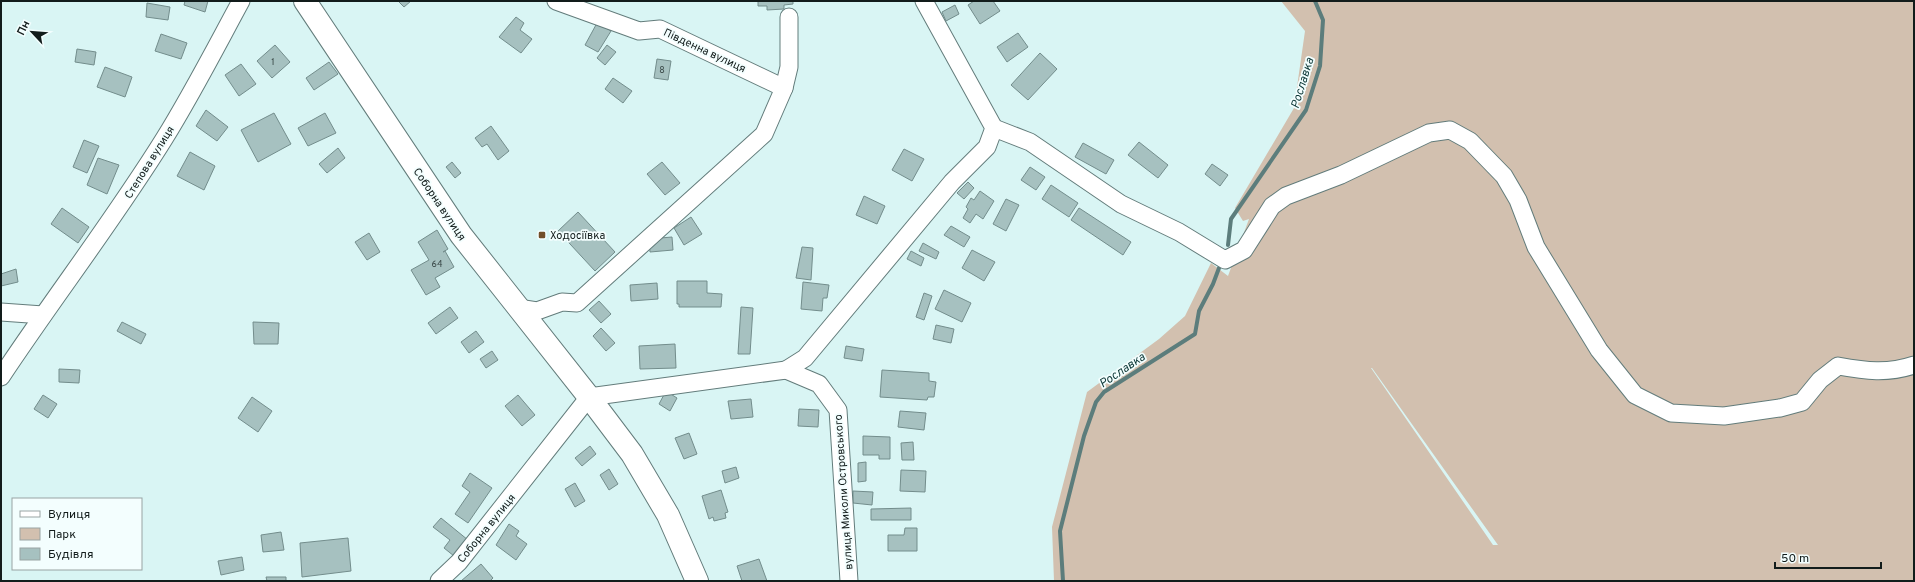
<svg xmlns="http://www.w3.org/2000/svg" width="1915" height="582" viewBox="0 0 1915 582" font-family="Overpass,sans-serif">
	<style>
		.green { fill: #d2c0af; fill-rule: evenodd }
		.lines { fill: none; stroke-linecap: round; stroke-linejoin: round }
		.stream { stroke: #5c7d7c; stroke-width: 4 }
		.building { fill: #a6c1c0; stroke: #738d8c }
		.street-casing { stroke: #637c7b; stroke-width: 19 }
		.secondary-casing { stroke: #637c7b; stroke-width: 24 }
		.street { stroke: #fff; stroke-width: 17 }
		.secondary { stroke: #fff; stroke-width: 22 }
		.poi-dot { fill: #734e29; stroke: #f3fefe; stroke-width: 1.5 }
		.labels { text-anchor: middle; stroke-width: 3.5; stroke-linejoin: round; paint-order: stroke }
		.number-label { font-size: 9px; fill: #374544 }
		.street-label { font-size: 11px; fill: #121c1b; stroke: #f3fefe }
		.poi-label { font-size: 11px; fill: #121c1b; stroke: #f3fefe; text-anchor: start }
		.water-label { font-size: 12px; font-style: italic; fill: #0a3534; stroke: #f3fefe }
	</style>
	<rect width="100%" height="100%" fill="#d9f5f4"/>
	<path class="green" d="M1281 1H1914V581H1054L1052 527 1087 392 1159 339 1185 316 1211 263 1228 276 1249 219 1243 221 1235 208 1294 108 1305 31ZM1371 368H1372L1498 545H1493Z"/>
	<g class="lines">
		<g class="stream">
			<polyline points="1228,245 1231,219 1306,110 1320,66 1323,20 1315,1"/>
			<polyline points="1063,581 1060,531 1084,436 1096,402 1104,392 1195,334 1199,311 1213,284 1219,268"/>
		</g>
	</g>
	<g class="building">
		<polygon points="185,1 208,1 205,12 184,5"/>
		<polygon points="398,1 411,1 404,7"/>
		<polygon points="758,1 793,1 793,4 784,5 784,9 767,10 767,6 758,6"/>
		<polygon points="974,1 993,1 1000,11 980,24 968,5"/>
		<polygon points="147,3 170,7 168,20 146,17"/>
		<polygon points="955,5 959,14 946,21 942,12"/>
		<polygon points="516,17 524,23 520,30 532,39 521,53 499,37"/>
		<polygon points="597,23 611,31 598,52 585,45"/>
		<polygon points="1018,33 1028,47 1007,62 997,47"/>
		<polygon points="161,34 187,43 181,59 155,51"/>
		<polygon points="275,45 290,62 272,78 257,61"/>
		<polygon points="607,45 616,52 605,65 597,58"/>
		<polygon points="77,49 96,52 94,65 75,62"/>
		<polygon points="1040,53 1057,69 1028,100 1011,85"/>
		<polygon points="657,59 671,61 668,80 654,78"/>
		<polygon points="329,62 338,74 314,90 306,78"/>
		<polygon points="241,64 256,84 239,96 225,75"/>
		<polygon points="105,67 132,77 125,97 97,87"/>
		<polygon points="613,78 632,91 623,103 605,89"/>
		<polygon points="206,110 228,127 217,141 196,126"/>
		<polygon points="274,113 291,144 258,162 241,130"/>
		<polygon points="325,113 336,133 308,146 298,128"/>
		<polygon points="491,126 509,151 498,160 487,144 482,147 475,138"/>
		<polygon points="84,140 99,146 87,173 73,167"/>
		<polygon points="1139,142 1168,165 1158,178 1128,155"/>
		<polygon points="1083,143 1114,160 1106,174 1075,157"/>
		<polygon points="338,148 345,158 327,173 319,164"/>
		<polygon points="904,149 924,159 912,181 892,170"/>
		<polygon points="190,152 215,166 204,190 177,176"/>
		<polygon points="98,158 119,165 107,194 87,185"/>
		<polygon points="452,162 461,173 455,178 446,167"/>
		<polygon points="662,162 680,183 665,195 647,174"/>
		<polygon points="1212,164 1228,175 1220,186 1205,174"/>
		<polygon points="1030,167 1045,177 1036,190 1021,180"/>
		<polygon points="968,182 974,188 964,199 957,193"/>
		<polygon points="1051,185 1078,203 1069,217 1042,199"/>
		<polygon points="980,191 994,201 983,219 976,214 970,223 963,218 968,209 966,207 971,198 974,200"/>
		<polygon points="864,196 885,206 877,224 856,215"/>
		<polygon points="1006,199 1019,205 1006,231 993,224"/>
		<polygon points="62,208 89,227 78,243 51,224"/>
		<polygon points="1079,208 1131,242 1123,255 1071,220"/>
		<polygon points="578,212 615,252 595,271 558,231"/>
		<polygon points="691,217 702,234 684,245 674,228"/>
		<polygon points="951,226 970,237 964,247 944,235"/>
		<polygon points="437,230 448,249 443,252 445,251 454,267 435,278 440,287 426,295 411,270 429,260 418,242"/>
		<polygon points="369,233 380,252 367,260 355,242"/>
		<polygon points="672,237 673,250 650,252 649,239"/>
		<polygon points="923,243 939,252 936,259 919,251"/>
		<polygon points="802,247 813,248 811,280 796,278"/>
		<polygon points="972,250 995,262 984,281 962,268"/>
		<polygon points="911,251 924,258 921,266 907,259"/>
		<polygon points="16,269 18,282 1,286 1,274"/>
		<polygon points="677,281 707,281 707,293 722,294 721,307 679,307 679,304 677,304"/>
		<polygon points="803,282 829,285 827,298 823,298 822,311 801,309"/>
		<polygon points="657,283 658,299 631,301 630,285"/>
		<polygon points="944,290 971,303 962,322 935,309"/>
		<polygon points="924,293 932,296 924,320 916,317"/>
		<polygon points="599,301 611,314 601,323 589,310"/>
		<polygon points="450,307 458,318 436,334 428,323"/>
		<polygon points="741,307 753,308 750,354 738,354"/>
		<polygon points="122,322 146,334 141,344 117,331"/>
		<polygon points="253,322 279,323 278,344 254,344"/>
		<polygon points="936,325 954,329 951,343 933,339"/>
		<polygon points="601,328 615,343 606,351 593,336"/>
		<polygon points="476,331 484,342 469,353 461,342"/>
		<polygon points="675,344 676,368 640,369 639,346"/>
		<polygon points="846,346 864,349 862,361 844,358"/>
		<polygon points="492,351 498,360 486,368 480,359"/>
		<polygon points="59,369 80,370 79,383 59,382"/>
		<polygon points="882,370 929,373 929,381 936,382 934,397 928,397 927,400 880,397"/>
		<polygon points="666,391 677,398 670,411 659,404"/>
		<polygon points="43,395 57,404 48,418 34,409"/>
		<polygon points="518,395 535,415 522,426 505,406"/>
		<polygon points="252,397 272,411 258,432 238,418"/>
		<polygon points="751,399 753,417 731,419 728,401"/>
		<polygon points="799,409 819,410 818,427 798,426"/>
		<polygon points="900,411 926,413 924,430 898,427"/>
		<polygon points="689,433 697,454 684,459 675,438"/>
		<polygon points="863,436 890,437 890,459 879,459 879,455 863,455"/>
		<polygon points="913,442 914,460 902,460 901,443"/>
		<polygon points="590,446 596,454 582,466 575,458"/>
		<polygon points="866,462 866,481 858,482 858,463"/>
		<polygon points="736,467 739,478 725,483 722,471"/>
		<polygon points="609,469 618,484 609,490 600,475"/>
		<polygon points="901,470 926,471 925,492 900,491"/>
		<polygon points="470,473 492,488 468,523 455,514 470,492 462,486"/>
		<polygon points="575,483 585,501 575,507 565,489"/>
		<polygon points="721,490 728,512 725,513 726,518 714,521 713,517 709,519 702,496"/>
		<polygon points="853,491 873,492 872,505 853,503"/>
		<polygon points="911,508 911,520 871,520 871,509"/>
		<polygon points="441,518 468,540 454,556 444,548 450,540 433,527"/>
		<polygon points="509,524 519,531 516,536 527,544 516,560 496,545"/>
		<polygon points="905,528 917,528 917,551 888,551 888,535 904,535"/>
		<polygon points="281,532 284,550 263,552 261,535"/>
		<polygon points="348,538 351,571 302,577 300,543"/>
		<polygon points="242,557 244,570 221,575 218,561"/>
		<polygon points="759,559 767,581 742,581 737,566"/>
		<polygon points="481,564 493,578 490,581 461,581"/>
		<polygon points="266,577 286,577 286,581 267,581"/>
	</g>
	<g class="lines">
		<defs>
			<g id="street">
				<polyline points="556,1 639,31 660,29 784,88"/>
				<path d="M994 128 1030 142 1121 204 1179 232 1225 260 1244 250 1272 206 1286 196 1341 175 1429 133 1450 130 1470 141 1504 176 1518 200 1536 247 1599 350 1635 395 1671 413 1724 416 1780 408 1802 402 1820 380 1838 366C1866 371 1887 374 1914 365"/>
				<polyline points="518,308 537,311 562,302 577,303 764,134 784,88 789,67 789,17"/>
				<polyline points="1,312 43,315"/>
				<path d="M1 377C54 297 113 221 164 139 192 94 216 47 241 1"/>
				<polyline points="439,581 459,562 589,397 786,370"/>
				<polyline points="849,581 838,410 819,384 786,370 805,358 952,182 987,147 994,128 924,1"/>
			</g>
			<polyline id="secondary" points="305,1 461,235 589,397 632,454 668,515 697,581"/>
		</defs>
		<use href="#street" class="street-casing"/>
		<use href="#secondary" class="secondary-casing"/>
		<use href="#street" class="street"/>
		<use href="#secondary" class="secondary"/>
	</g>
	<rect class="poi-dot" x="538" y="231" width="8" height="8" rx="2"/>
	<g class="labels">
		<g class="number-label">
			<text x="273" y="65">1</text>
			<text x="662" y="73">8</text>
			<text x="437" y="267">64</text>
		</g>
		<g class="street-label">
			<text transform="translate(705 50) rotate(25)" y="4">Південна вулиця</text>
			<text transform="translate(149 162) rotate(-58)" y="4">Степова вулиця</text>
			<text transform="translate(440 204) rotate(56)" y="4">Соборна вулиця</text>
			<text transform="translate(843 492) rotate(-94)" y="4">вулиця Миколи Островського</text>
			<text transform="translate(486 528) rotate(-51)" y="4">Соборна вулиця</text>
		</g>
		<g class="poi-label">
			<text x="550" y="239">Ходосіївка</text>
		</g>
		<g class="water-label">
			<text transform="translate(1302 83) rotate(-73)" y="4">Рославка</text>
			<text transform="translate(1122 370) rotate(-34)" y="4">Рославка</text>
		</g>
	</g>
	<rect width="1915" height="582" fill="none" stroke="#121c1b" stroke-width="4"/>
	<rect x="12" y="498" width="130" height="72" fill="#f3fefe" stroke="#99a4a3"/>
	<rect x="20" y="511" width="20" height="6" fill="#ffffff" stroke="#99a4a3"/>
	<text x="48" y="518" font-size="12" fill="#121c1b">Вулиця</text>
	<rect x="20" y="528" width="20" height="12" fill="#d2c0af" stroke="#99a4a3"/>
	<text x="48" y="538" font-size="12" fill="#121c1b">Парк</text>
	<rect x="20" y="548" width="20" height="12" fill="#a6c1c0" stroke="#99a4a3"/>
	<text x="48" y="558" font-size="12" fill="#121c1b">Будівля</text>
	<g transform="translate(32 32) rotate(296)" stroke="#f3fefe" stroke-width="3" paint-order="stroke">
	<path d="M0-3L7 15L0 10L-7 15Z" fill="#121c1b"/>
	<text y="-6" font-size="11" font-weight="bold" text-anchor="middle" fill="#121c1b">Пн</text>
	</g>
	<path d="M1775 562v6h106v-6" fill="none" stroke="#121c1b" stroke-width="2"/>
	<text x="1781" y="562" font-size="12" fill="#121c1b" stroke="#f3fefe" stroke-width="3" paint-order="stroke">50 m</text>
</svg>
